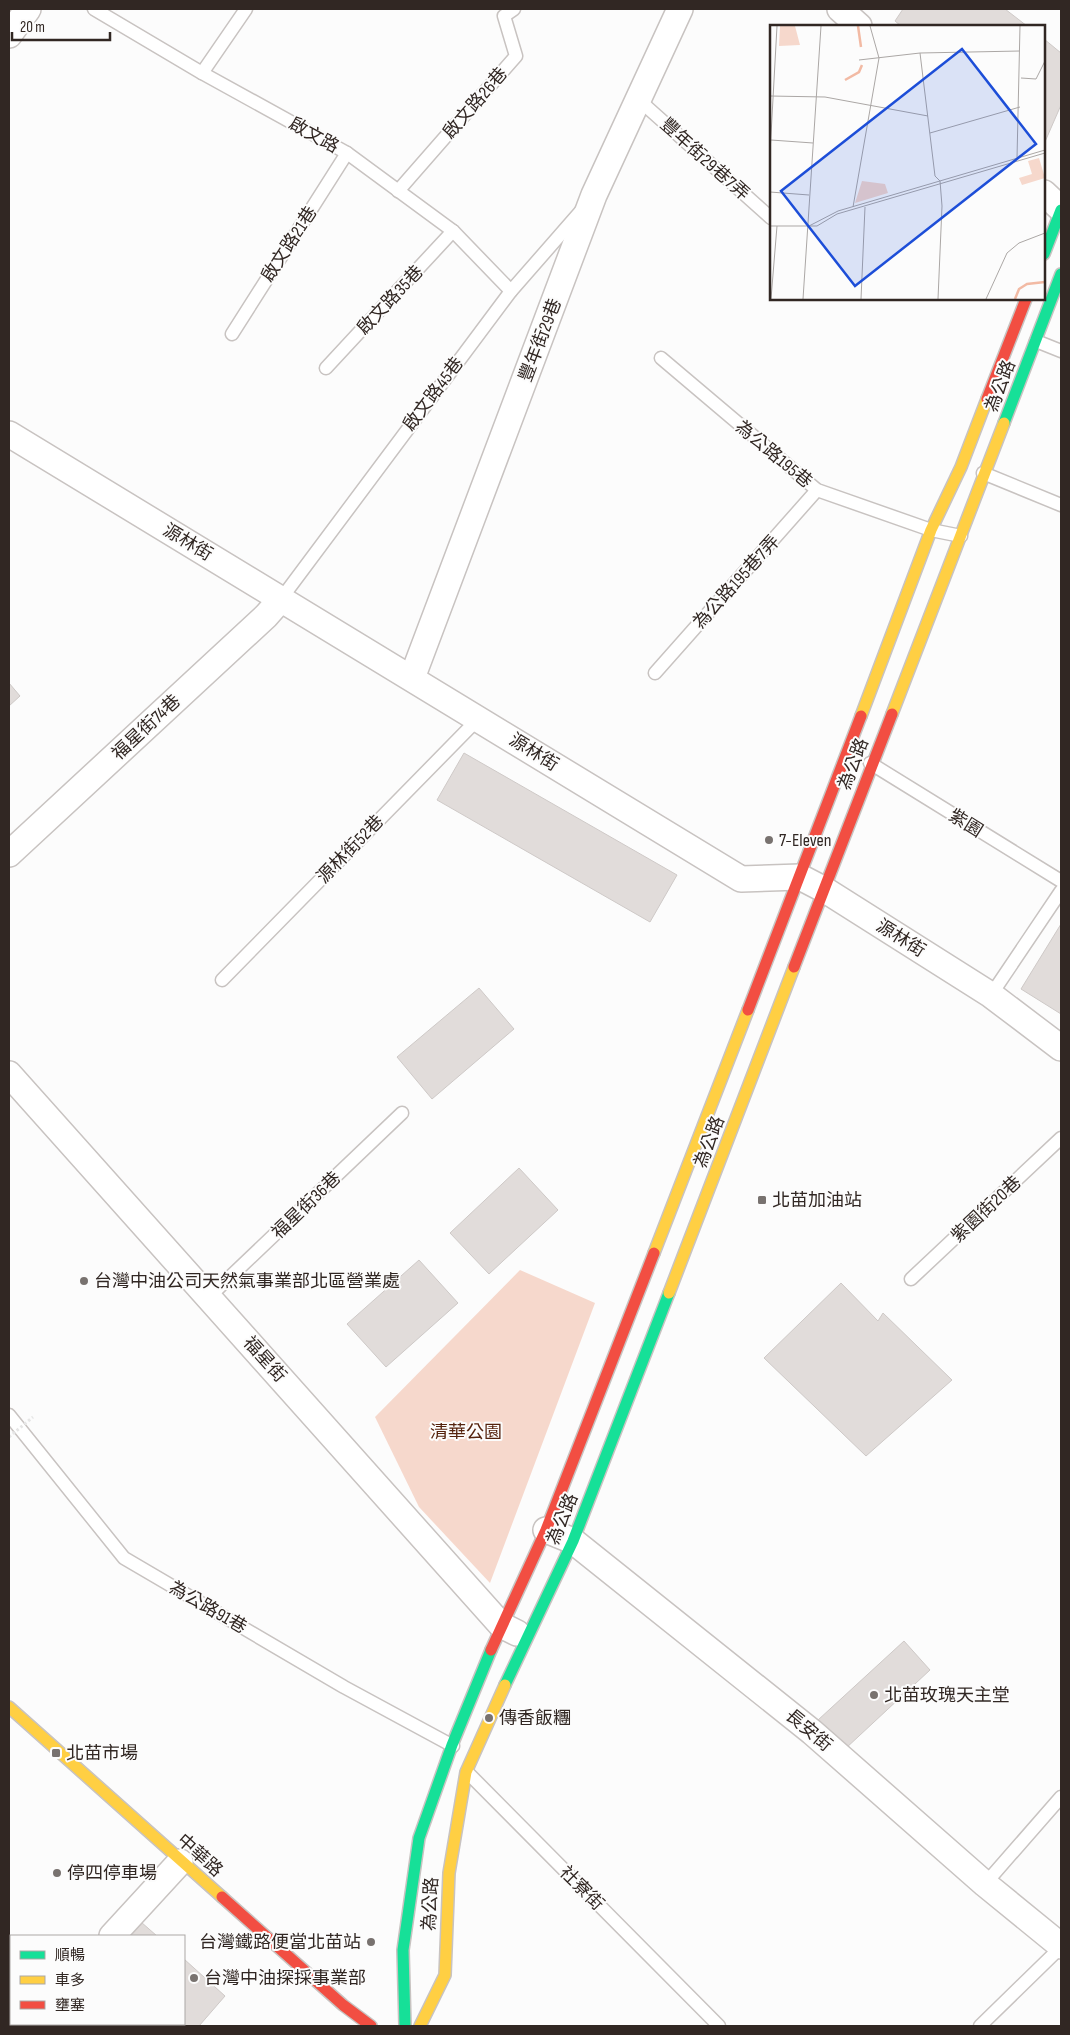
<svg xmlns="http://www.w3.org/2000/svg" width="1070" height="2035" viewBox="0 0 1070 2035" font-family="'Sofia Sans Condensed','Noto Sans TC',sans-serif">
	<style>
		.green { fill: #f6d8cc }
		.building { fill: #e1dcda; stroke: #cec9c7 }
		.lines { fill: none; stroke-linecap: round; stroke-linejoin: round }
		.lane-casing { stroke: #c8c3c1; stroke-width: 15 }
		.street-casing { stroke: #c8c3c1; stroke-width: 28 }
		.fast-casing { stroke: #c8c3c1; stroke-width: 14 }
		.slow-casing { stroke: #c8c3c1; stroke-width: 14 }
		.jam-casing { stroke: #c8c3c1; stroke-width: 14 }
		.lane { stroke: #fff; stroke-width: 12 }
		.street { stroke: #fff; stroke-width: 25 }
		.fast { stroke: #16e098; stroke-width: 11 }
		.slow { stroke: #ffcf43; stroke-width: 11 }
		.jam { stroke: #f24e42; stroke-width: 11 }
		.path-bridge { stroke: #e6e6e6; stroke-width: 3; stroke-dasharray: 2.5 2.5; stroke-linecap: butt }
		.poi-dot { fill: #78726f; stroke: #fcfcfc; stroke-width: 2 }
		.labels { text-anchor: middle; stroke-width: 4; stroke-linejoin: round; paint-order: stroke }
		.street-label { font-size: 18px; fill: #312723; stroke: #fcfcfc }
		.poi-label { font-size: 18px; fill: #312723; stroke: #fcfcfc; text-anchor: start }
		.park-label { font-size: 18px; fill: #55230e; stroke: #fcfcfc }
		.inset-river { fill: none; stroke: #f2baa4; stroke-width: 2.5 }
		.inset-road { fill: none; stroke: #aba7a5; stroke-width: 1 }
		.view { fill: #1d4ed8; fill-opacity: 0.15; stroke: #1d4ed8; stroke-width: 2.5 }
		.inset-edge { fill: none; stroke: #312723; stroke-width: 2.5 }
	</style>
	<rect width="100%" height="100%" fill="#fcfcfc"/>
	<polygon class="green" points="520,1270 595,1303 490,1583 419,1507 375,1417"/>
	<g class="building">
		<polygon points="903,9 1005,9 1027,26 901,26 895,21"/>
		<polygon points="1044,39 1061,53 1061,105 1044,144"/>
		<polygon points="9,683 20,696 9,706"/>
		<polygon points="464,753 677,875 650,922 437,800"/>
		<polygon points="1061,924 1061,1014 1021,989"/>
		<polygon points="479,988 514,1029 432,1099 397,1057"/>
		<polygon points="519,1168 558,1210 489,1274 450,1233"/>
		<polygon points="419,1260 458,1303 386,1367 347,1324"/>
		<polygon points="841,1283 878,1321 883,1313 952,1380 866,1456 764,1358"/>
		<polygon points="904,1641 930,1670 845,1749 818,1720"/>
		<polygon points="141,1922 157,1936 129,1936"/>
		<polygon points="184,1959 225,1996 199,2026 50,2026 52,2024 184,2024"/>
	</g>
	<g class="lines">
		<defs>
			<g id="lane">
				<polyline points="94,9 202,73 347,153 453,231 511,291"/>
				<polyline points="202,73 246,9"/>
				<polyline points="639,100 771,218"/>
				<polyline points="398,191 516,56 504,16 514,9"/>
				<polyline points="232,334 347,153"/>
				<polyline points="1036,341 1061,351"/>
				<polyline points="661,358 817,490 931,530 961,536"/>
				<polyline points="326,368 453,231"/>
				<polyline points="983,473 1061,505"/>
				<polyline points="281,599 511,291 581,211"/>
				<polyline points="655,673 817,490"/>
				<polyline points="870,763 1061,881"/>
				<polyline points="222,980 479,718"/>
				<polyline points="991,995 1061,891"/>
				<polyline points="911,1279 1061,1138"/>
				<polyline points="209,1297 402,1113"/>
				<polyline points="9,1415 124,1558 344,1687 453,1746"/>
				<polyline points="467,1772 719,2026"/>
				<polyline points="985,1884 1061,1797"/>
				<polyline points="980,2026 1061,1947"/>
			</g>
			<g id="street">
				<polyline points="840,9 859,26"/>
				<polyline points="9,35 28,9"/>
				<polyline points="1044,193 1061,209"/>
				<polyline points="9,434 741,879 800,877 825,890 991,995 1061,1048"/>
				<polyline points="412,678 594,195 680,9"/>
				<polyline points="9,854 266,616 281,599"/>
				<polyline points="9,1074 501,1625 517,1633"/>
				<polyline points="546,1530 573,1541 812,1732 985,1884 1061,1946"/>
				<polyline points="112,1936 180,1862"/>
				<polyline points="32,2026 34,2024"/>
			</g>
			<g id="fast">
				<polyline points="1044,254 1061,210"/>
				<polyline points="1004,423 1061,274"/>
				<polyline points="505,1685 573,1541 669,1293"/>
				<polyline points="405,2026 403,1950 419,1838 452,1745 491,1650"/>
			</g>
			<g id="slow">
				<polyline points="892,714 1004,423"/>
				<polyline points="861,716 931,530 961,467 987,399"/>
				<polyline points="654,1253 748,1010"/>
				<polyline points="669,1293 794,967"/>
				<polyline points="9,1707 222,1897"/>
				<polyline points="420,2026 445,1975 449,1873 466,1772 505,1685"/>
			</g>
			<g id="jam">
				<polyline points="987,399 1026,299"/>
				<polyline points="794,967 892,714"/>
				<polyline points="748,1010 861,716"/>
				<polyline points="491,1650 546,1530 654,1253"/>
				<polyline points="222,1897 343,2005 371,2026"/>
			</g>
		</defs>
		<use href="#lane" class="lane-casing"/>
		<use href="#street" class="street-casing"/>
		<use href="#fast" class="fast-casing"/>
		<use href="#slow" class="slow-casing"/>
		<use href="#jam" class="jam-casing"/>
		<use href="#lane" class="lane"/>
		<use href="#street" class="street"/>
		<use href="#fast" class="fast"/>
		<use href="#slow" class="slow"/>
		<use href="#jam" class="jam"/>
		<polyline class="path-bridge" points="9,1437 33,1417"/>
	</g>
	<g class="poi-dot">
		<circle cx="769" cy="840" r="5"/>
		<rect x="757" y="1195" width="10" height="10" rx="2.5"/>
		<circle cx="84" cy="1281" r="5"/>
		<circle cx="874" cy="1695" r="5"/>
		<circle cx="489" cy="1718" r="5"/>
		<rect x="51" y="1748" width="10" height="10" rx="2.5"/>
		<circle cx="57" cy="1873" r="5"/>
		<circle cx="371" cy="1942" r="5"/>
		<circle cx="194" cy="1978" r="5"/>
	</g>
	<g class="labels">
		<g class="street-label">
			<text transform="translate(475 103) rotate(-49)" y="6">啟文路26巷</text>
			<text transform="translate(314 135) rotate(29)" y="6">啟文路</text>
			<text transform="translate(705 159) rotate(42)" y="6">豐年街29巷7弄</text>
			<text transform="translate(289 244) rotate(-57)" y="6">啟文路21巷</text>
			<text transform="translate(390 300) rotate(-47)" y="6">啟文路35巷</text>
			<text transform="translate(540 340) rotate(-69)" y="6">豐年街29巷</text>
			<text transform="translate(1000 386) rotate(-69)" y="6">為公路</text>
			<text transform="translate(433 394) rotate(-53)" y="6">啟文路45巷</text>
			<text transform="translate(774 454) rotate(40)" y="6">為公路195巷</text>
			<text transform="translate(188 542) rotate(31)" y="6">源林街</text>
			<text transform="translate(736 582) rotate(-48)" y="6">為公路195巷7弄</text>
			<text transform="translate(146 727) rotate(-43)" y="6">福星街74巷</text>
			<text transform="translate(534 752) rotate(32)" y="6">源林街</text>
			<text transform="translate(853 764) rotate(-69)" y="6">為公路</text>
			<text transform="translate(966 823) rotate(32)" y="6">紫園</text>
			<text transform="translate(350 849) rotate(-46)" y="6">源林街52巷</text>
			<text transform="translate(901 938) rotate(32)" y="6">源林街</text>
			<text transform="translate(709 1142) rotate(-69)" y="6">為公路</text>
			<text transform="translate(306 1205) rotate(-44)" y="6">福星街36巷</text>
			<text transform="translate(986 1209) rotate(-43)" y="6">紫園街20巷</text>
			<text transform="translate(265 1359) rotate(48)" y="6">福星街</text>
			<text transform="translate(562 1519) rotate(-68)" y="6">為公路</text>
			<text transform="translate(208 1607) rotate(30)" y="6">為公路91巷</text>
			<text transform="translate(809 1730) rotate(40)" y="6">長安街</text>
			<text transform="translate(200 1855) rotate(42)" y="6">中華路</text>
			<text transform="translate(582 1888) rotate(45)" y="6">社寮街</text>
			<text transform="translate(430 1904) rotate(-87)" y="6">為公路</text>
		</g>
		<g class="poi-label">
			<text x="779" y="846">7-Eleven</text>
			<text x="772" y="1206">北苗加油站</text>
			<text x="94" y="1287">台灣中油公司天然氣事業部北區營業處</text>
			<text x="884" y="1701">北苗玫瑰天主堂</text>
			<text x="499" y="1724">傳香飯糰</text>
			<text x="66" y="1759">北苗市場</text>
			<text x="67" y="1879">停四停車場</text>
			<text x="361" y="1948" text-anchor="end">台灣鐵路便當北苗站</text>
			<text x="204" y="1984">台灣中油探採事業部</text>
		</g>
		<g class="park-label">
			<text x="466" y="1438">清華公園</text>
		</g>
	</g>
	<g transform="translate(770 25)">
		<rect width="275" height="275" fill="#fcfcfc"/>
		<path d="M10 1H25L30 20 9 21ZM269 133 275 153 252 160 249 153 262 149 258 136ZM92 156 115 159 118 168 85 178Z" fill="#f6d8cc"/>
		<path class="inset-river" d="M88 1 91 22M75 55 89 47 92 40M245 274 249 264 257 259 275 257"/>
		<path class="inset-road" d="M150 28 165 151 170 156 172 181 168 274M89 35 150 28 250 26M251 53 266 54 275 36M0 71 55 72 158 91M160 108 250 82M1 115 43 118M0 128 7 1M247 133 250 1M0 167 39 170M83 182 109 33 100 1M0 201H47L67 189 275 128M39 201 68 186 275 125M1 274 7 201M33 274 51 1M91 274 95 182M216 274 237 228 249 218 275 208"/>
		<path class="view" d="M192 24 266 119 85 261 11 166Z"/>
		<rect width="275" height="275" class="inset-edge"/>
	</g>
	<rect width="1070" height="2035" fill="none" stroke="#312723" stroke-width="20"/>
	<rect x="10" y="1935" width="175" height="90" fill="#fcfcfc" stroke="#aba7a5"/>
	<rect x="20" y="1951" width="25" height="8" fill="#16e098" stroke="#aba7a5"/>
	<text x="55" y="1960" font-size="15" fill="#312723">順暢</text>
	<rect x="20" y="1976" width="25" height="8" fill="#ffcf43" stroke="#aba7a5"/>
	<text x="55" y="1985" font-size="15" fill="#312723">車多</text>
	<rect x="20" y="2001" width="25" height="8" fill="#f24e42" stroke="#aba7a5"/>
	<text x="55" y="2010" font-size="15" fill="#312723">壅塞</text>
	<path d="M12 32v8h98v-8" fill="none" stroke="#312723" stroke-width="2.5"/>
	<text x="20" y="32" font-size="15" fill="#312723" stroke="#fcfcfc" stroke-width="4" paint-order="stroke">20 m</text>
</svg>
